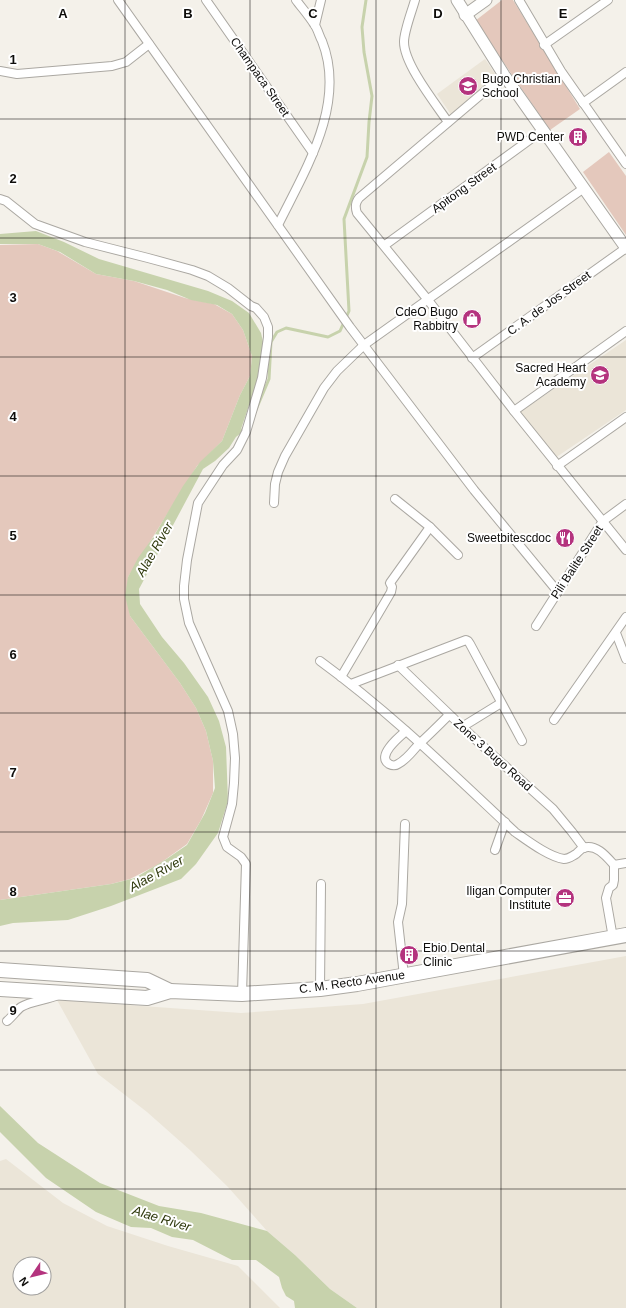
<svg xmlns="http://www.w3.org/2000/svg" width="626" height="1308" viewBox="0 0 626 1308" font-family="Helvetica,sans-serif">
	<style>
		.built { fill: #ebe5d8; fill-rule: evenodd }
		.green { fill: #e4c8bc }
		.water { fill: #c7d2ac }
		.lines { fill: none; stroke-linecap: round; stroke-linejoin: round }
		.stream { stroke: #c7d2ac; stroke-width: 3 }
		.street-casing { stroke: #aba8a2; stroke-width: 10 }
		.secondary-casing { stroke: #aba8a2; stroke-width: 13 }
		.highway-casing { stroke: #aba8a2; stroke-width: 16 }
		.street { stroke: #fff; stroke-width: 8 }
		.secondary { stroke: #fff; stroke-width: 11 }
		.highway { stroke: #fff; stroke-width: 14 }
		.grid { fill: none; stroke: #0e0d0b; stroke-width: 1; stroke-opacity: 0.55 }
		.labels { text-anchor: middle; stroke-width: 4; stroke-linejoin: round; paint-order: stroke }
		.street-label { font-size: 12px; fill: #0e0d0b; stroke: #fff }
		.poi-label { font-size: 12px; fill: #0e0d0b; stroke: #fff; text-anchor: end }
		.water-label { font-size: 13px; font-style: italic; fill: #303a0e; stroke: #fff }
		.grid-label { font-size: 13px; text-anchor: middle; font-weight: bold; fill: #0e0d0b; stroke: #fff; stroke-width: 4; stroke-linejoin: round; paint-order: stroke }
	</style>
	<rect width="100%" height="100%" fill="#f4f1ea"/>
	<g class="built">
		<polygon points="485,59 498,78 452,116 437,94"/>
		<polygon points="626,340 626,410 555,458 520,412"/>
		<polygon points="626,956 626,1308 357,1308 330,1289 295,1255 267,1231 228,1187 191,1151 147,1112 98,1074 57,1000 241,1013 363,1004"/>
		<path d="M6 1159 63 1203 107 1226 168 1246 238 1266 280 1308H0V1161ZM20 1264H44V1288H20Z"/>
	</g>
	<g class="green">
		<polygon points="502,0 513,0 580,109 550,130 475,21"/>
		<polygon points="609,152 626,176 626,235 583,172"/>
		<polygon points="38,244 57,251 96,274 134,281 185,298 214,304 232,314 243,330 252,356 250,376 240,395 222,441 197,466 128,577 130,616 180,683 196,708 206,731 213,761 213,793 201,820 187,844 159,864 130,879 111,884 0,900 0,245"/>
	</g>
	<g class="water">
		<polygon points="36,231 64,242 99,259 208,291 232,301 249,313 261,333 266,355 241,429 229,448 215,461 203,469 139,589 140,604 162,637 184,663 208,697 219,721 226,747 228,801 218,833 196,864 181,879 111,906 68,920 13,923 0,926 0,900 111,884 135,878 168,858 187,845 205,813 215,788 213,761 206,731 196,708 180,683 130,616 125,596 128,577 138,558 154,536 183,486 200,462 222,441 240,395 250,376 252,356 243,330 232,314 217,305 191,300 167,290 134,281 96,274 60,252 38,244 0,244 0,234"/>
		<polygon points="0,1106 38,1143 100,1183 159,1206 201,1213 267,1231 295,1255 330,1289 357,1308 295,1308 294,1301 286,1296 282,1288 279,1277 256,1260 232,1260 193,1240 172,1237 151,1228 131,1227 96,1212 46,1178 0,1132"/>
	</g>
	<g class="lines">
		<g class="stream">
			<polyline points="255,412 269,379 271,342 277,332 286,328 328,337 340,331 349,311 344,219 367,157 369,122 372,96 364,52 362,27 366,0"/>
			<polyline points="236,435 246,427"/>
		</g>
		<defs>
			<g id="street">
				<polyline points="118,0 350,327 474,490 558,592"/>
				<polyline points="206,0 313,153"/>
				<path d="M415 0C412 11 404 31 404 42 404 64 435 103 448 122"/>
				<polyline points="519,0 561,71 626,164"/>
				<polyline points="315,25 321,0"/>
				<polyline points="544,45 608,0"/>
				<polyline points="0,71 17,74 112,66 126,62 149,44"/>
				<path d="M504 75 359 198C355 203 355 207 357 213L428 300 514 411 626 550"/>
				<polyline points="583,103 626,72"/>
				<polyline points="0,199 6,201 35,224 85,242 148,258 192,270 208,276 228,288 251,306 256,308 264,317 268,327 268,337 262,378 246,432 237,450 223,465 198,503 187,560 184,586 184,599 189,623 228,711 233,734 235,758 234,783 232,804 223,837 227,847 241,857 246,864 242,994"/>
				<path d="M278 225C305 170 347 104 322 41 319 36 318 29 314 24 309 16 302 8 296 0"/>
				<polyline points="385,245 543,130"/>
				<polyline points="472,358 626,248"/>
				<polyline points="514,411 626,331"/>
				<polyline points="557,466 626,417"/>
				<polyline points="395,499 430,527 458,555"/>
				<polyline points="274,503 275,484 278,472 285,456 324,388 337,371 364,345 584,188"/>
				<polyline points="536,626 603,521 626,504"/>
				<polyline points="616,633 626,659"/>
				<path d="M320 661C390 712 452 773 515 832 528 841 549 857 564 859 569 859 572 856 576 854 578 852 581 849 583 848 596 843 607 857 614 865V880L613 885 609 888 606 898 613 938"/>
				<polyline points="398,665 475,739 553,809 572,832 584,848"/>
				<polyline points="341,677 391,592 392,587 390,583 430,527"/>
				<polyline points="351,684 466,640 468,641 470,644 522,741"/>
				<polyline points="554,720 626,617"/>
				<polyline points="462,727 501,703"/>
				<path d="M406 731C399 737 376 756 389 764 393 766 395 766 398 764 406 760 412 752 418 745 429 735 439 725 449 715"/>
				<polyline points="495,850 505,822"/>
				<polyline points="614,865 626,863"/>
				<polyline points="404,976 398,922 402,904 405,824"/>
				<polyline points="320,989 321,884"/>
				<path d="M7 1021C12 1017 16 1011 21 1007 30 1001 47 1000 58 995"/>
			</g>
			<g id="secondary">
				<polyline points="457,0 504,75 626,248"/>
				<polyline points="465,15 486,0"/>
			</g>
			<g id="highway">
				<polyline points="0,970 147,980 170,991"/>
				<polyline points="0,989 147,998 170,991 242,994 320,989 357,984 626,935"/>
			</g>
		</defs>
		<use href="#street" class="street-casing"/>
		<use href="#secondary" class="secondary-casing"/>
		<use href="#highway" class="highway-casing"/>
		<use href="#street" class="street"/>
		<use href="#secondary" class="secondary"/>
		<use href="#highway" class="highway"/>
	</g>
	<path class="grid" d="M125 0V1308M250 0V1308M376 0V1308M501 0V1308M0 119H626M0 238H626M0 357H626M0 476H626M0 595H626M0 713H626M0 832H626M0 951H626M0 1070H626M0 1189H626"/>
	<defs>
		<symbol id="school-disc" viewBox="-11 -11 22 22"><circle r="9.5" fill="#b4337e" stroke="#fff"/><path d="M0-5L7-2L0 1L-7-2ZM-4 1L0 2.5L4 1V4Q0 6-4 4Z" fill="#fff"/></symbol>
		<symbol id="building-disc" viewBox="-11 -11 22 22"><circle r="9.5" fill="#b4337e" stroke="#fff"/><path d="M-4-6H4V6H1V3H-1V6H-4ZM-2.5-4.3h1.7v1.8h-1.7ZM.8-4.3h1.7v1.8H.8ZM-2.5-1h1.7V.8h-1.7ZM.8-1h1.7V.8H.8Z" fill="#fff"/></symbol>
		<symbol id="shop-disc" viewBox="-11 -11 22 22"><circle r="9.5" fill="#b4337e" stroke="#fff"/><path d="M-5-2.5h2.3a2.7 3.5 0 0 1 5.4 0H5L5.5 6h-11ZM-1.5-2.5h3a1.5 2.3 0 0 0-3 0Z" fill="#fff"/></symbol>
		<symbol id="restaurant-disc" viewBox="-11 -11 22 22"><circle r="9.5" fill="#b4337e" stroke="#fff"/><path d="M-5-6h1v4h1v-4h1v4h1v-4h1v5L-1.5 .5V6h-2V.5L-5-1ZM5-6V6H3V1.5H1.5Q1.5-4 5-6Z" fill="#fff"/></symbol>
		<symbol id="office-disc" viewBox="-11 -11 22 22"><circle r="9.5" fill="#b4337e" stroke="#fff"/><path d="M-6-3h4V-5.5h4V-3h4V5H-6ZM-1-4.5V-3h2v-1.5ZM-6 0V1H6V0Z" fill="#fff"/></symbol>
	</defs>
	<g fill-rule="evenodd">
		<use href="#school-disc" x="457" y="75" width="22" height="22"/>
		<use href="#building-disc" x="567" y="126" width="22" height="22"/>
		<use href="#shop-disc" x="461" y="308" width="22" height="22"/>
		<use href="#school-disc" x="589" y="364" width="22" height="22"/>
		<use href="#restaurant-disc" x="554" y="527" width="22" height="22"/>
		<use href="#office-disc" x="554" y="887" width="22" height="22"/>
		<use href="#building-disc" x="398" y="944" width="22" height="22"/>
	</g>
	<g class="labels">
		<g class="street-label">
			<text transform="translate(260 77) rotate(55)" y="4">Champaca Street</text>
			<text transform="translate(464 188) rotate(-36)" y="4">Apitong Street</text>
			<text transform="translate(549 303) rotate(-36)" y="4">C. A. de Jos Street</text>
			<text transform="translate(577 562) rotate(-57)" y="4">Pili Balite Street</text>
			<text transform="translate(493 755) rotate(42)" y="4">Zone 3 Bugo Road</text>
			<text transform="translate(352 982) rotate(-8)" y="4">C. M. Recto Avenue</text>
		</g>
		<g class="poi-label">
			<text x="482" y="83" text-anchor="start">Bugo Christian<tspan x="482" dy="14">School</tspan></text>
			<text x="564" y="141">PWD Center</text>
			<text x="458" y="316">CdeO Bugo<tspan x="458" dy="14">Rabbitry</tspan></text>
			<text x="586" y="372">Sacred Heart<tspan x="586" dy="14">Academy</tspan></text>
			<text x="551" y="542">Sweetbitescdoc</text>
			<text x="551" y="895">Iligan Computer<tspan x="551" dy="14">Institute</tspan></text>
			<text x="423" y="952" text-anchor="start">Ebio Dental<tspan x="423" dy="14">Clinic</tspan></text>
		</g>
		<g class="water-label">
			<text transform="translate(154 549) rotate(-60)" y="5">Alae River</text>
			<text transform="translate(156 873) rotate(-29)" y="5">Alae River</text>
			<text transform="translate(162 1218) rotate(17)" y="5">Alae River</text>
		</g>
	</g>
	<g class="grid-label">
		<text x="63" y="18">A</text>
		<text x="188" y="18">B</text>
		<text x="313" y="18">C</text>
		<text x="438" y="18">D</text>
		<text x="563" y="18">E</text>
		<text x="13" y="64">1</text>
		<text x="13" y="183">2</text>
		<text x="13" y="302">3</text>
		<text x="13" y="421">4</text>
		<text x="13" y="540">5</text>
		<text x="13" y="659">6</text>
		<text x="13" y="777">7</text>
		<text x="13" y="896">8</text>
		<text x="13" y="1015">9</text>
	</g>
	<g transform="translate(32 1276) rotate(235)"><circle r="19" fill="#ffffff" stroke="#9f9e9d"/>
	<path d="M0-3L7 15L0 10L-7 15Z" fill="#b4337e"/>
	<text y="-6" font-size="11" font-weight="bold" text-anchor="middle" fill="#0e0d0b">N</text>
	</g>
</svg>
